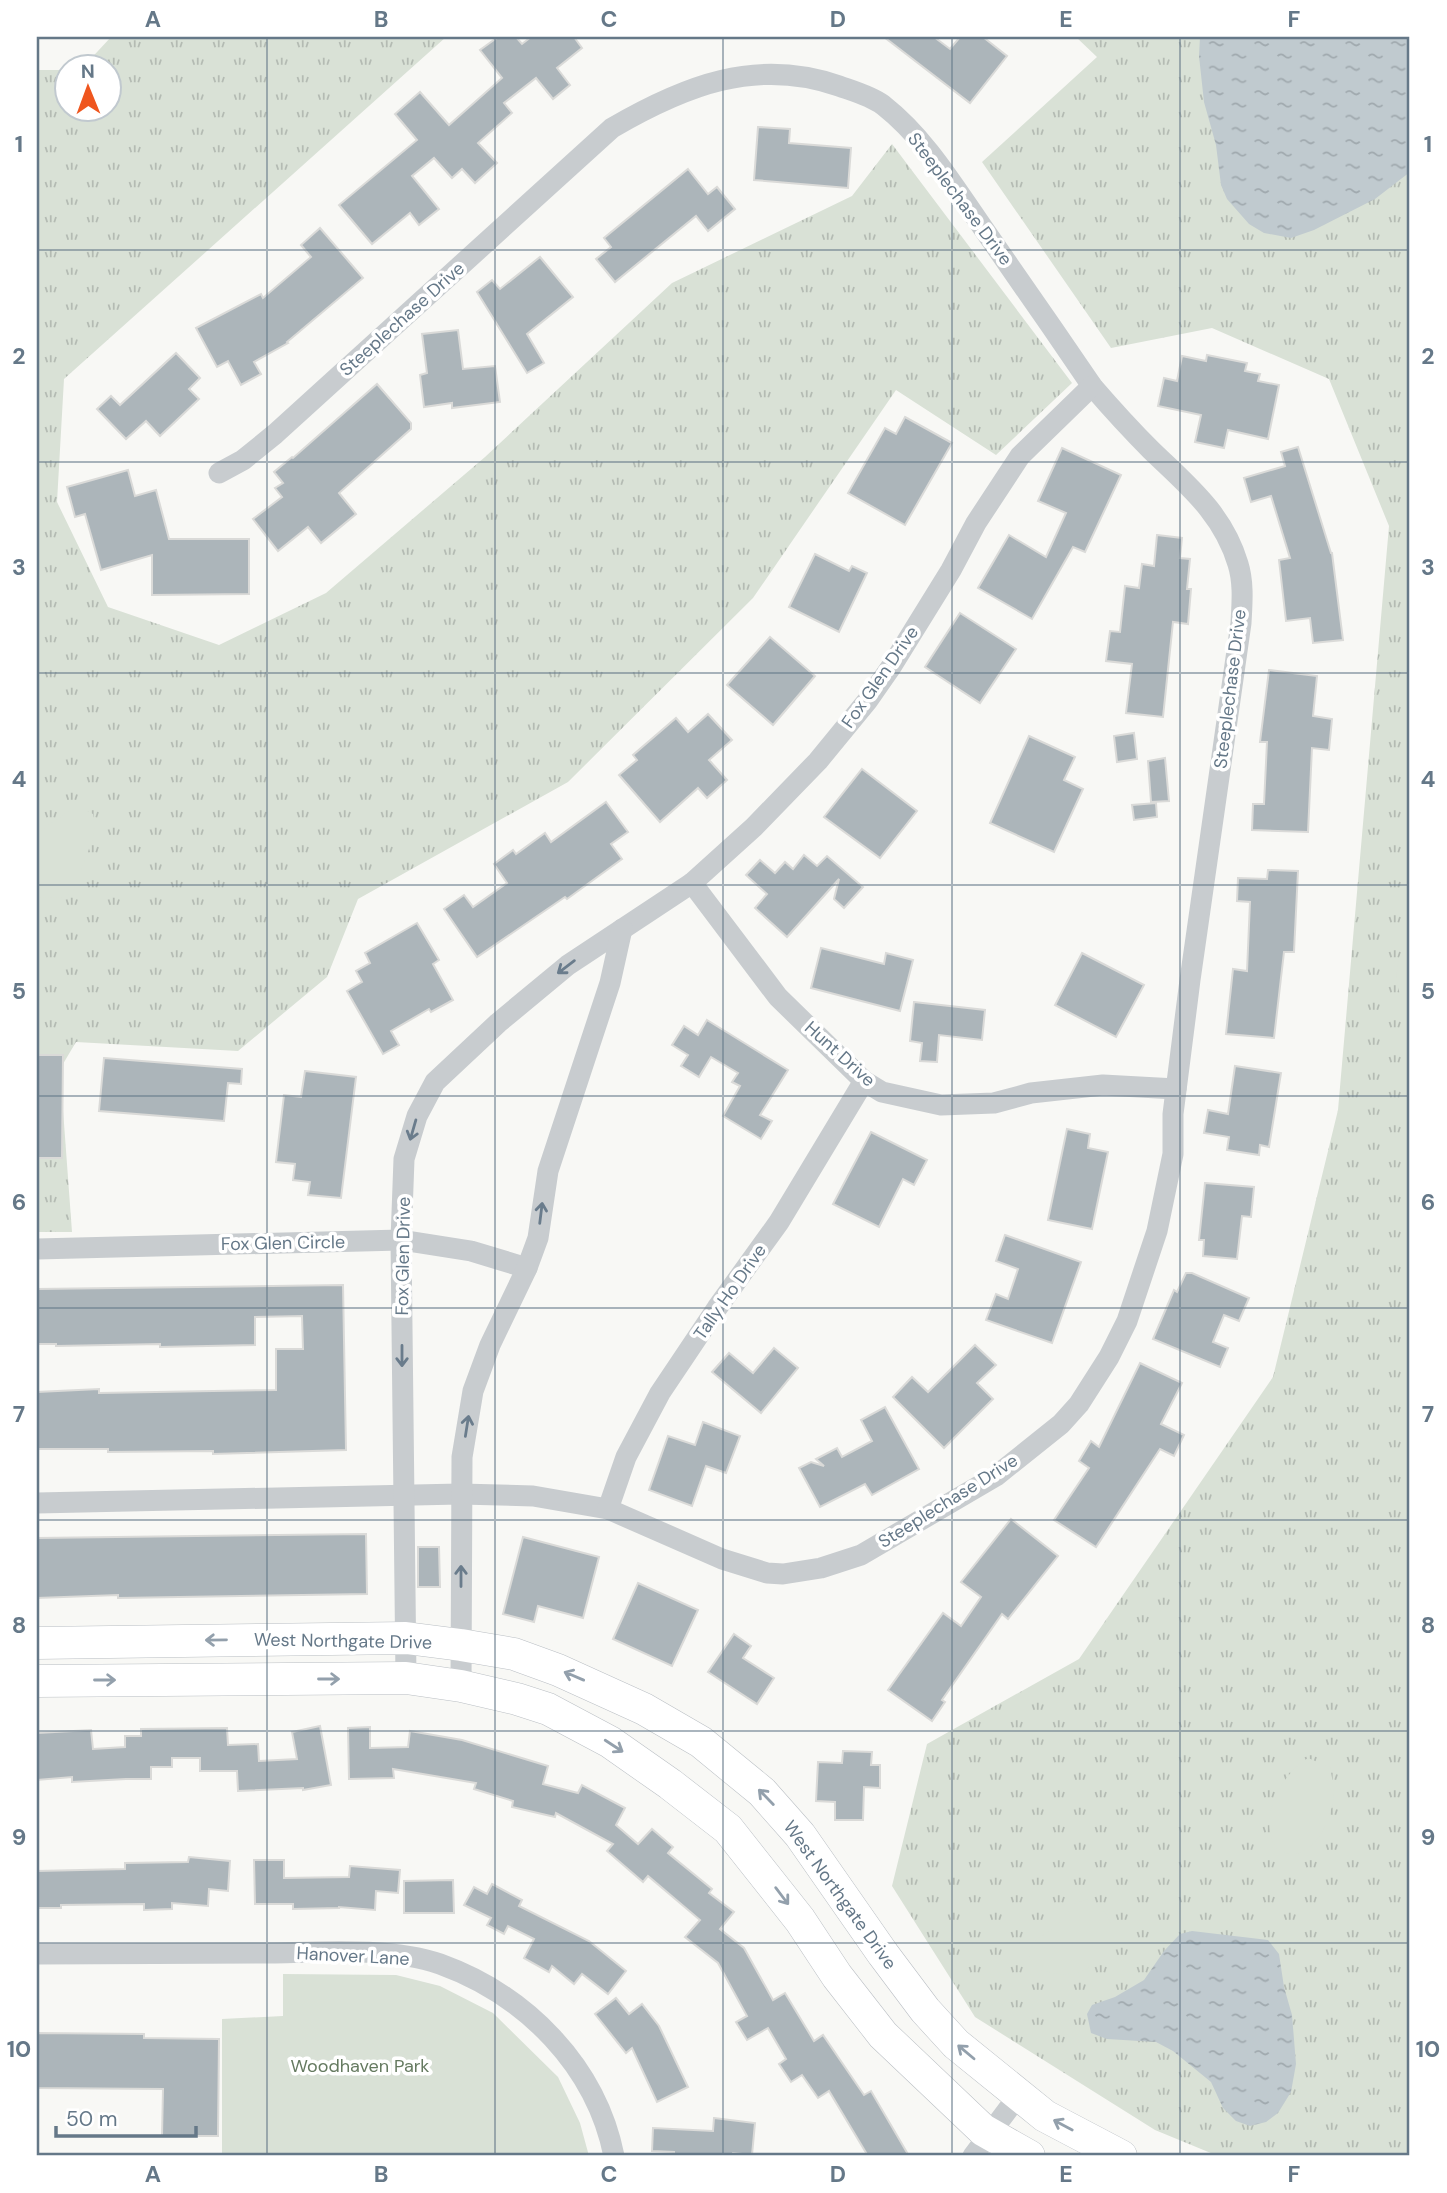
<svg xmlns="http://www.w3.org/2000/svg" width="1447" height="2193" viewBox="0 0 1447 2193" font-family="'DM Sans',sans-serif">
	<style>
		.grass { fill: url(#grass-tufts) }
		.park { fill: #d9e1d6 }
		.water { fill: url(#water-ripples) }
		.building { fill: #acb5ba; stroke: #dadad8; stroke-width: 2 }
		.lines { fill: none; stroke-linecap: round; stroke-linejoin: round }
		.secondary-casing { stroke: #babfc4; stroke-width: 33 }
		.street { stroke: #c8cccf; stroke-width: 21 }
		.secondary { stroke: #fff; stroke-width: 32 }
		.oneway { stroke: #6a7c8c }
		.oneway2 { stroke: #93a0ac }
		.grid { fill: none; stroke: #657888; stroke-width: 2; stroke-opacity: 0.55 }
		.labels { text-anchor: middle; stroke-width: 7; stroke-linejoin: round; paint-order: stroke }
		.street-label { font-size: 18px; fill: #657888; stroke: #fff }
		.park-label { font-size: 18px; fill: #657a60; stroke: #fff }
		.neatline { fill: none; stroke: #657888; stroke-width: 2.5 }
		.grid-label { font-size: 23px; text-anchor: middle; font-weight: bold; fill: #657888 }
	</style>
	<defs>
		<pattern id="grass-tufts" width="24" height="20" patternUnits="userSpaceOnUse" patternTransform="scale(1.75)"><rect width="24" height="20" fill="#d9e1d6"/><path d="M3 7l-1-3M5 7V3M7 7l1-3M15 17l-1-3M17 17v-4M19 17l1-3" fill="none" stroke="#b4bbb3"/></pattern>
		<pattern id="water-ripples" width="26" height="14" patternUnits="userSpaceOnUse" patternTransform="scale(1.75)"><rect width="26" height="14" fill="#c0cacf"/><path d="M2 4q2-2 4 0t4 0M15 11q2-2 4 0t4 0" fill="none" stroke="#a0a9ae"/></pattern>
	</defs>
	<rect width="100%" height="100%" fill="#f8f8f5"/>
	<g class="grass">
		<polygon points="111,37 446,37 64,379 57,502 108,607 219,645 326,593 485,457 672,283 852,196 892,144 1072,383 996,455 896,390 753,598 568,782 358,899 327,977 238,1051 76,1042 60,1069 72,1232 37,1232 37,70 66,70 66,108 108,108 108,66 84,66"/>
		<polygon points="1076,37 1410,37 1410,2156 1218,2156 1155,2130 975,2017 892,1886 927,1744 1079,1659 1273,1377 1338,1110 1389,526 1329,379 1212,328 1111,348 982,162 1097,57"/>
	</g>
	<g class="park">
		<polygon points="72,809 83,809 93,814 95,827 92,841 73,891 64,898 38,897 37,833"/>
		<path d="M1410 938V1012C1393 992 1392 959 1410 938Z"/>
		<path d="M1308 1758 1330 1767C1332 1778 1335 1789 1333 1801 1330 1820 1317 1850 1295 1854 1291 1855 1283 1852 1279 1852 1255 1822 1280 1775 1308 1758Z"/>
		<path d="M1088 1899C1107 1908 1112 1923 1115 1943 1094 1973 1068 1982 1034 1967L1029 1957 1032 1942 1055 1928 1074 1904Z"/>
		<polygon points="283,1974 396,1975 440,1986 493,2013 558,2077 580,2123 589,2156 222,2156 222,2019 283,2016"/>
	</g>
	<g class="water">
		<polygon points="1200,37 1410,37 1410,172 1375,199 1314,230 1291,238 1264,233 1249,224 1227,199 1221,185 1216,145 1204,102 1199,56"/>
		<polygon points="1192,1931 1268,1940 1279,1954 1284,1987 1292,2015 1296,2064 1291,2092 1278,2113 1266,2122 1250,2126 1236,2121 1223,2108 1211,2082 1173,2051 1156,2042 1107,2039 1091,2033 1087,2014 1092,2005 1115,1997 1144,1980 1164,1951 1180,1934"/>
	</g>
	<g class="building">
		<polygon points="498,37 516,37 522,44 531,37 574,37 582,48 557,68 570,85 553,99 536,78 504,103 512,113 478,143 497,163 475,183 462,169 452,178 434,158 412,176 439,209 419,225 410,213 372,244 339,205 417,140 395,114 420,92 449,125 502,78 480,50"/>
		<polygon points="884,37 934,37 950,49 960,37 983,37 1007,56 970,103"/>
		<polygon points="758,127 790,129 789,143 851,148 848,188 754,180"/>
		<polygon points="688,169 708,194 717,187 735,209 708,231 696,216 615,282 596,259 611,247 604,238"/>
		<polygon points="320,228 363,278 287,342 288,343 254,362 261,374 241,385 228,361 217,367 196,328 261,294 263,298 311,257 301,245"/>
		<polygon points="540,257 573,297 527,334 544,363 527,373 477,292 492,280 500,289"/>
		<polygon points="458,330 463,369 495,366 500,402 452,408 452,403 424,407 420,375 427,373 422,334"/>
		<polygon points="176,353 200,378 189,389 199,399 160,436 146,421 126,439 97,409 111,396 120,405"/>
		<polygon points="1207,355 1247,363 1245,371 1260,374 1258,381 1279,385 1268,439 1228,430 1224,448 1195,442 1201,415 1158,406 1164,378 1177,381 1182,356 1206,361"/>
		<polygon points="377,384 411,423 411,429 339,493 356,514 321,543 308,527 278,551 253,519 282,497 275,488 283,483 274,472 292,457 293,458"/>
		<polygon points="905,417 952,443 905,525 848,493 885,428 896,434"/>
		<polygon points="1298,447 1331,553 1332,553 1343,640 1313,643 1310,618 1286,621 1279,560 1290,558 1271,496 1251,502 1244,478 1285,466 1281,452"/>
		<polygon points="1062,448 1121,475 1085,552 1073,547 1032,619 978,588 1009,535 1046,557 1066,513 1038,501"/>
		<polygon points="128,470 135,496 156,490 169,539 249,539 249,594 152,595 152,555 101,570 85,514 75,517 67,487"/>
		<polygon points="1157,535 1182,538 1180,558 1190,559 1187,589 1191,589 1188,624 1173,622 1163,717 1126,713 1132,664 1106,661 1110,631 1120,632 1125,586 1139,588 1142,564 1154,566"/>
		<polygon points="815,554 849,571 852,566 867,573 839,632 789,607"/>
		<polygon points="960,613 1016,649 980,703 925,667"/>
		<polygon points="770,637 815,676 773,725 727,685"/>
		<polygon points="1269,670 1317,676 1313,716 1332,719 1329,750 1312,748 1308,832 1252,830 1253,804 1264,804 1267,742 1260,742"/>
		<polygon points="708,714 732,740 709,760 727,780 707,798 698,788 660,822 619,775 637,760 633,755 676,718 688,732"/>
		<polygon points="1134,733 1137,759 1117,762 1114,736"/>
		<polygon points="1029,736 1075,757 1064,780 1083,789 1054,852 990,823"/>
		<polygon points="1165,758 1169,801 1151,802 1148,761"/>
		<polygon points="862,769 917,811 880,858 824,817"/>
		<polygon points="606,802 628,832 611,844 622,859 567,899 565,897 477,957 444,909 464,895 473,907 507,883 494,864 513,850 516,854 545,833 551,842"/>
		<polygon points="1156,803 1157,817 1134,820 1132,805"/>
		<polygon points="804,855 817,866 827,856 863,887 844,908 834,899 839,879 787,937 755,908 767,894 746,875 760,860 775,873 785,862 793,869"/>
		<polygon points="1268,870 1298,871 1294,952 1284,952 1274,1038 1226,1034 1233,969 1247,971 1250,902 1237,901 1238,878 1267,879"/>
		<polygon points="417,923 439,960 433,964 453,1000 431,1012 429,1009 391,1031 399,1045 383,1054 347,991 362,982 356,971 370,963 365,953"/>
		<polygon points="821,948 884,964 886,953 913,960 900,1011 811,988"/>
		<polygon points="1082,953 1144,985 1116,1037 1055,1005"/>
		<polygon points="914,1002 985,1010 982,1040 939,1035 937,1062 920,1061 922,1043 910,1041"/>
		<polygon points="707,1020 788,1070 760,1115 772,1121 761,1139 723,1116 740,1086 732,1082 738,1073 711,1057 699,1077 681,1066 688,1055 672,1045 684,1026 698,1035"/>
		<polygon points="37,1055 63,1055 62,1158 37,1158"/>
		<polygon points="104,1058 242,1069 241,1084 228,1083 224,1121 99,1111"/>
		<polygon points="1235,1066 1281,1073 1269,1147 1260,1145 1259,1155 1227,1150 1229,1137 1204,1133 1208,1110 1228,1114"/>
		<polygon points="305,1071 356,1077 341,1198 308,1195 310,1182 293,1180 295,1164 276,1162 284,1095 301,1097"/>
		<polygon points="1067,1129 1090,1134 1088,1148 1108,1152 1092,1229 1048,1220"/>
		<polygon points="871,1132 927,1160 914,1185 903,1179 879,1227 833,1204"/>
		<polygon points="1205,1183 1254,1187 1251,1217 1242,1216 1237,1259 1203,1256 1204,1240 1199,1240"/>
		<polygon points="1005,1235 1081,1262 1052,1343 986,1320 996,1294 1008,1299 1018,1269 996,1261"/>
		<polygon points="1186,1273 1192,1273 1249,1298 1239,1321 1224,1315 1213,1342 1228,1348 1220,1367 1153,1339 1174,1290 1177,1292"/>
		<polygon points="343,1285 346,1450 213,1454 213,1451 108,1452 108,1449 37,1449 37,1392 99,1389 99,1393 276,1390 276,1349 303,1349 302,1316 255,1317 255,1345 160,1347 160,1344 56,1346 56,1344 37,1344 37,1289"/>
		<polygon points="975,1345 996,1365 977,1383 993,1399 944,1448 893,1397 912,1377 928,1392"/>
		<polygon points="774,1348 798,1368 761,1413 712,1372 729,1353 753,1373"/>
		<polygon points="1140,1363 1182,1383 1161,1424 1184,1435 1174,1456 1160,1449 1096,1547 1054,1520 1089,1468 1079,1461 1091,1441 1099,1447"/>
		<polygon points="885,1407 919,1469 872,1495 865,1484 820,1507 799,1468 811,1462 824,1466 816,1459 837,1448 842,1457 872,1441 861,1420"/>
		<polygon points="703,1422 740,1436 726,1473 706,1466 692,1506 649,1490 668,1436 695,1445"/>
		<polygon points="1011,1519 1058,1556 1008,1619 1002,1614 942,1700 945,1702 932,1721 888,1690 943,1613 961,1626 981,1597 961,1582"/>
		<polygon points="366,1534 367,1594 118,1598 118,1595 37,1598 37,1538"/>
		<polygon points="523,1537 599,1557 583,1618 538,1606 534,1622 503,1614"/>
		<polygon points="418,1547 439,1547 440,1587 418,1587"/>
		<polygon points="638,1583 698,1610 672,1666 613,1639"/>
		<polygon points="734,1634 751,1646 743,1658 774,1678 757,1704 708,1672"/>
		<polygon points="320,1726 331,1785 303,1790 303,1788 238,1791 237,1771 200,1771 200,1758 172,1758 172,1767 151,1767 151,1779 126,1779 72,1782 72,1777 37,1780 37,1733 91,1730 93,1749 125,1747 125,1736 141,1736 141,1729 227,1728 228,1745 258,1744 259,1761 297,1759 292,1732"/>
		<polygon points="370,1727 370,1748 408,1747 410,1731 462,1740 548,1766 543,1784 578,1793 582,1785 625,1808 616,1825 638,1844 652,1829 673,1847 668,1853 712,1889 709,1893 734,1912 720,1929 744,1948 773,2000 785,1993 814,2041 823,2035 864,2095 871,2091 909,2156 868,2156 829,2091 818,2098 802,2075 791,2082 779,2064 786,2059 768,2028 747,2040 736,2022 747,2016 718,1963 685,1937 700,1920 648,1876 643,1882 607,1851 613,1844 556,1813 555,1817 512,1807 513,1801 474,1789 476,1783 393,1769 394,1778 349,1779 348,1728"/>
		<polygon points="843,1751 872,1752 871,1765 880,1765 880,1788 864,1787 863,1820 835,1820 835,1802 816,1801 818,1762 842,1763"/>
		<polygon points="189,1857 230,1861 228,1891 209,1889 208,1906 172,1903 172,1909 144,1910 144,1904 61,1905 61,1908 37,1908 37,1871 125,1869 125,1863 188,1862"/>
		<polygon points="254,1860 284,1860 284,1878 349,1877 350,1866 400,1870 398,1893 376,1891 375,1910 339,1907 339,1908 293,1909 293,1904 255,1904"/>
		<polygon points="453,1880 454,1913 404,1913 404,1881"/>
		<polygon points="492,1884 522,1900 519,1906 589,1941 626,1971 608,1994 582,1974 574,1984 552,1966 549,1972 524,1958 534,1939 508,1926 504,1934 487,1925 491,1918 464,1905 474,1887 487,1894"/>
		<polygon points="616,1998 629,2014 642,2004 659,2026 688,2087 657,2102 632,2048 626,2053 595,2014"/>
		<polygon points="37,2033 144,2034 144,2038 219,2039 218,2136 162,2136 163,2089 37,2088"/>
		<polygon points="714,2118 755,2123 752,2155 733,2153 732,2156 674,2156 674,2152 652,2151 653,2128 713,2131"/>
	</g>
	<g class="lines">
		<defs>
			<g id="secondary">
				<polyline points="37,1643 406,1638 461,1645 514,1654 558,1670 644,1709 701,1742 762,1792 800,1835 883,1954 925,2010 956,2044 1045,2116 1121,2156"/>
				<polyline points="37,1681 406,1678 461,1686 517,1699 548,1709 610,1742 670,1784 728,1829 800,1920 837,1976 883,2035 983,2130 1029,2156"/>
			</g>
		</defs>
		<use href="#secondary" class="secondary-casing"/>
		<g class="street">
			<polyline points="692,883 778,997 864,1081 882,1092 941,1105 994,1103 1031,1093 1103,1085 1176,1089"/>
			<polyline points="37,1249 401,1240 471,1251 527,1268"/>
			<path d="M37 1503 460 1494 533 1496 608 1509 722 1559 767 1573 783 1574 821 1568 861 1555 996 1476 1061 1424 1079 1404 1109 1357 1127 1321 1157 1231 1173 1154V1114L1190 980 1241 623C1242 604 1244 583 1238 564 1223 513 1187 485 1151 450 1130 429 1111 408 1092 386 1056 333 1020 281 983 228 953 185 925 138 883 105 871 96 853 91 839 86 756 57 684 86 612 128L275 434 243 460 219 473"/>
			<polyline points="608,1509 626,1457 660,1393 717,1308 779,1222 864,1081"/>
			<polyline points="406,1678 401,1240 404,1159 417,1116 435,1082 498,1023 568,965 692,883 754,827 818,761 868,700 891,667 951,570 976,523 1020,456 1092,386"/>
			<polyline points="461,1686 462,1457 473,1391 490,1345 527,1268 538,1238 548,1171 610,983 622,929"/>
			<path d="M37 1954C115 1954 193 1953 271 1953 322 1952 391 1947 440 1964 526 1995 596 2066 614 2156"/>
			<polyline points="973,2156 1018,2096"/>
		</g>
		<use href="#secondary" class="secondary"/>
	</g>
	<defs><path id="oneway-shaft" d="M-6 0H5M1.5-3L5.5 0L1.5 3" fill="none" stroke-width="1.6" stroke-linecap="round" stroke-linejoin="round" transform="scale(1.75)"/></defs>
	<g class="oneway">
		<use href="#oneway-shaft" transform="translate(566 967) rotate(143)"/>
		<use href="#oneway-shaft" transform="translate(413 1130) rotate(106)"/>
		<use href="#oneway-shaft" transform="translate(541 1213) rotate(-83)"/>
		<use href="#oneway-shaft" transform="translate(402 1356) rotate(90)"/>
		<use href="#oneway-shaft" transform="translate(467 1426) rotate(-81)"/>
		<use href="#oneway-shaft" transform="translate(461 1576) rotate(-90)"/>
	</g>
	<g class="oneway2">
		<use href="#oneway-shaft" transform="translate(216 1640) rotate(179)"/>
		<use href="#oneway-shaft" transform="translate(574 1676) rotate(-157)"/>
		<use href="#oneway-shaft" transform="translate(329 1679)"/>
		<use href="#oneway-shaft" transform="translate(105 1680)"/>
		<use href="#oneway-shaft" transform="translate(614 1746) rotate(33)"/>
		<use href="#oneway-shaft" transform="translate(766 1797) rotate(-134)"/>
		<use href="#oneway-shaft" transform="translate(782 1896) rotate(53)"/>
		<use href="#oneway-shaft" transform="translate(966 2052) rotate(-140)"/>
		<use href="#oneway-shaft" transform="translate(1063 2125) rotate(-152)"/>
	</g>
	<path class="grid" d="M267 37V2156M495 37V2156M723 37V2156M952 37V2156M1180 37V2156M37 250H1410M37 462H1410M37 673H1410M37 885H1410M37 1096H1410M37 1308H1410M37 1520H1410M37 1731H1410M37 1943H1410"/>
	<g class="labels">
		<g class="street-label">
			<text transform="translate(960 199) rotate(53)" y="6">Steeplechase Drive</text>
			<text transform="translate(402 319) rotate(-42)" y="6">Steeplechase Drive</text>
			<text transform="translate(880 677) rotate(-55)" y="6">Fox Glen Drive</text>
			<text transform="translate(1230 689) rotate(-83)" y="6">Steeplechase Drive</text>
			<text transform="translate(840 1054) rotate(42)" y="6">Hunt Drive</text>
			<text transform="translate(283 1243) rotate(-1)" y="6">Fox Glen Circle</text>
			<text transform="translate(403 1256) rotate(-89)" y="6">Fox Glen Drive</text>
			<text transform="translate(730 1292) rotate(-55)" y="6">Tally Ho Drive</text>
			<text transform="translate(948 1501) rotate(-32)" y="6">Steeplechase Drive</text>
			<text transform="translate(343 1641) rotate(1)" y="6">West Northgate Drive</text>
			<text transform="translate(840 1895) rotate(54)" y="6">West Northgate Drive</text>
			<text transform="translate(353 1956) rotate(3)" y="6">Hanover Lane</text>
		</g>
		<g class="park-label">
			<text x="360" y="2072">Woodhaven Park</text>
		</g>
	</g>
	<rect width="1447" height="2193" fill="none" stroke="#ffffff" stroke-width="77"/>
	<g transform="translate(88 88) rotate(359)"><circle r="33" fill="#ffffff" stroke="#c1c9cf" stroke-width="2"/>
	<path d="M0-5L12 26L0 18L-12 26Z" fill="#ef561e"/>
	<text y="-10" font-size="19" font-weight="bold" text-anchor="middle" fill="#657888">N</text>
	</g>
	<path d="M56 2126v10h140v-10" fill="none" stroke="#657888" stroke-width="3.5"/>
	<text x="66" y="2126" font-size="21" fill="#657888" stroke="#ffffff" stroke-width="5" paint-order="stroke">50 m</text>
	<rect x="38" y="38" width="1370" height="2116" class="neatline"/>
	<g class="grid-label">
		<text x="153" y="27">A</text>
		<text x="381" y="27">B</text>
		<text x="609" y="27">C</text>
		<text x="838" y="27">D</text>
		<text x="1066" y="27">E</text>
		<text x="1294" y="27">F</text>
		<text x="19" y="152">1</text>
		<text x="1428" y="152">1</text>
		<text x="19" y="364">2</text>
		<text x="1428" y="364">2</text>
		<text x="19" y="575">3</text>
		<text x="1428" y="575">3</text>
		<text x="19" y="787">4</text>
		<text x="1428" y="787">4</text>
		<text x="19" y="999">5</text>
		<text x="1428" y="999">5</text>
		<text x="19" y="1210">6</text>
		<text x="1428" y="1210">6</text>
		<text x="19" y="1422">7</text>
		<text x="1428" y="1422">7</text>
		<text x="19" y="1633">8</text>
		<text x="1428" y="1633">8</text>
		<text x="19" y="1845">9</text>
		<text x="1428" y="1845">9</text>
		<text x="19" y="2057">10</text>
		<text x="1428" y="2057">10</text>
		<text x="153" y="2182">A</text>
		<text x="381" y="2182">B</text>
		<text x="609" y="2182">C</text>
		<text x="838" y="2182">D</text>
		<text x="1066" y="2182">E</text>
		<text x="1294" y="2182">F</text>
	</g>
</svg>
